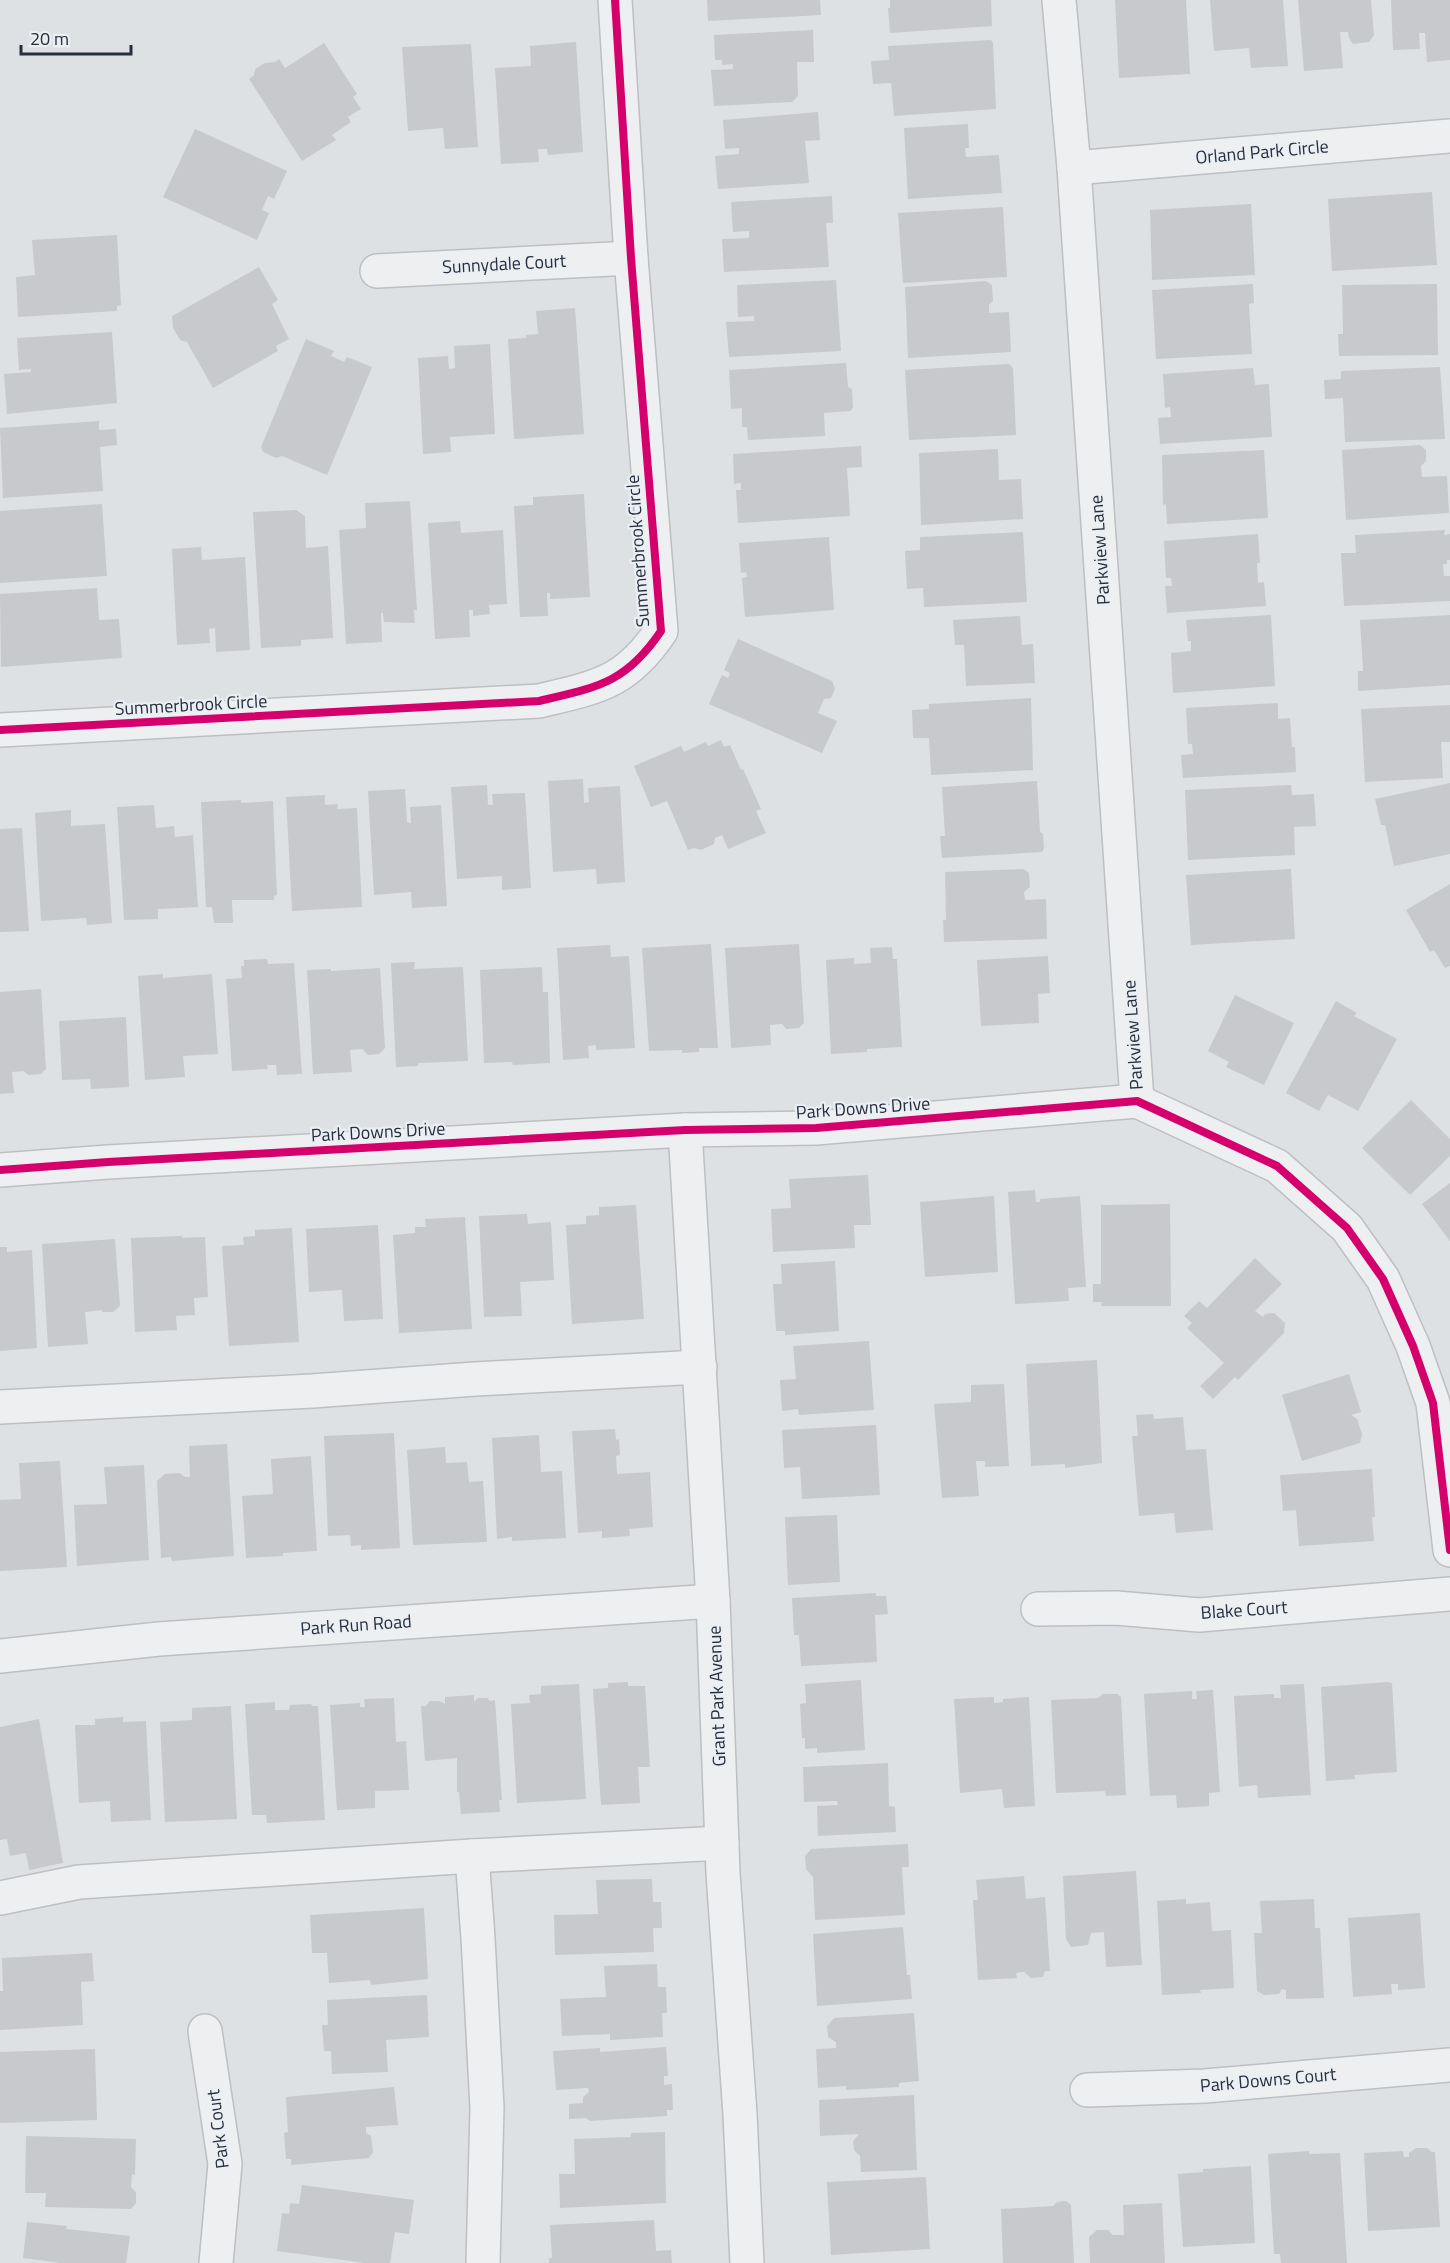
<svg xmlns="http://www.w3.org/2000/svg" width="1450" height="2263" viewBox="0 0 1450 2263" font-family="'Titillium Web',sans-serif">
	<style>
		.building { fill: #c7c9cc }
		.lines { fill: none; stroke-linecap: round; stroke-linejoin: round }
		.minor-casing { stroke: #bdbfc2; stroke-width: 36 }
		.minor { stroke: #eeeff1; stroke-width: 33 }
		.cycleway-casing { stroke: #ebeff4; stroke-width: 11 }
		.cycleway { stroke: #d6006c; stroke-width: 8 }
		.labels { text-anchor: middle; stroke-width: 4.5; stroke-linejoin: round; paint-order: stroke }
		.street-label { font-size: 18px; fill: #262f3d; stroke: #ebeff4 }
	</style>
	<rect width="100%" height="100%" fill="#dee1e4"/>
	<g class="building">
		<polygon points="707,0 820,0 821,15 708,21"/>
		<polygon points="890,0 991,0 992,26 890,33 888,8 890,8"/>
		<polygon points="1115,0 1186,0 1190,74 1119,78"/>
		<polygon points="1210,0 1283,0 1288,66 1251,68 1249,48 1214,51"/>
		<polygon points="1298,0 1371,0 1374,35 1369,42 1353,44 1349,38 1348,32 1340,32 1343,68 1304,71"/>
		<polygon points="1391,0 1450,0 1450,60 1427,62 1425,33 1419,33 1420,49 1393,50"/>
		<polygon points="813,30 814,62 797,62 798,96 792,102 714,106 711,70 733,69 733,64 722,65 722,60 715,60 714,35"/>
		<polygon points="991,40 993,43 996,109 894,116 891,83 873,84 871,61 889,60 888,46"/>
		<polygon points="576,42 583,152 548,155 547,149 538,149 539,162 501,164 495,68 531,66 530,46"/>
		<polygon points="324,43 357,94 353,97 361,109 348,117 351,122 332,135 336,140 302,161 249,79 254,75 255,69 265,63 275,62 279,59 285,68"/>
		<polygon points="471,44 478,147 445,149 443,128 408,131 402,47"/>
		<polygon points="818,112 820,140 805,141 809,183 718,189 715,156 739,154 739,148 725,149 723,120"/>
		<polygon points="968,124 969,148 965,148 966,157 999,155 1002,193 908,199 904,128"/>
		<polygon points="195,129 287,171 274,199 268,196 262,210 269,213 257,240 163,197"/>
		<polygon points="1432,192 1437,265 1332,271 1328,199"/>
		<polygon points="832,196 833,223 826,223 829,267 724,272 722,239 749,238 749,231 733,232 731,202"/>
		<polygon points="1251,204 1255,275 1152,280 1150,210"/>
		<polygon points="1003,207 1007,277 903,283 898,213"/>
		<polygon points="117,235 121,305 117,306 117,311 18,317 16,277 35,275 32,240"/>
		<polygon points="259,267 278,300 272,304 289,339 276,346 278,351 213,388 187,342 180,340 173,328 172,316"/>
		<polygon points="836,280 841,351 729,357 726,322 754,321 754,316 738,317 737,285"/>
		<polygon points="986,281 992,285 993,301 989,305 989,313 1009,312 1011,352 908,358 905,287"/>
		<polygon points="1253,284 1254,303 1249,304 1252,354 1156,359 1152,290"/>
		<polygon points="1437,284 1438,355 1339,356 1338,334 1343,334 1342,285"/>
		<polygon points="575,308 584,434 514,439 508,339 526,338 526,335 538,334 536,311"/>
		<polygon points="112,332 117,403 7,414 4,374 31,372 31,369 19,370 17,338"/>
		<polygon points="306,339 334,351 331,356 344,362 347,357 372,367 327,475 282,456 276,458 263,452 261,447"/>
		<polygon points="490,344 495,434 450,437 451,452 423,454 418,358 448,356 449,369 455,368 454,346"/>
		<polygon points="846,363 848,387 852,389 853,408 850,411 824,413 825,436 748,440 747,427 742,427 742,408 731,409 729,370"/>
		<polygon points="1009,364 1013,368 1016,435 909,440 905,370"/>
		<polygon points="1440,367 1445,439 1345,442 1343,398 1325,399 1324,380 1341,379 1341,371"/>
		<polygon points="1253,368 1255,385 1269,384 1272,437 1160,444 1158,418 1171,417 1170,407 1165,408 1163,374"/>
		<polygon points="99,421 99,430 116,429 117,445 100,447 103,491 3,498 0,428"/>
		<polygon points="1420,445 1426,450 1426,461 1421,466 1422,477 1447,476 1449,513 1346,520 1342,450"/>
		<polygon points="861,446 862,467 847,468 850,516 738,523 736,490 741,490 741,483 734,484 733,454"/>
		<polygon points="998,449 999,480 1021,479 1023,519 921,525 919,453"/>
		<polygon points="1264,450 1268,518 1167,524 1166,504 1163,505 1162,455"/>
		<polygon points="584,494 590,597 550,599 550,593 547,593 548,616 520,617 514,506 533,505 533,497"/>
		<polygon points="410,501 417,610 414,610 415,623 384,622 383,613 381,613 382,642 346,644 339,530 366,528 365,503"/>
		<polygon points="102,504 107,576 0,583 0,511"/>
		<polygon points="296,510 305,516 306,548 328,546 333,638 301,640 301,646 261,648 253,512"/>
		<polygon points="460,521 461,533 503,530 507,604 489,605 490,614 473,616 473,610 469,610 470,637 435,639 428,523"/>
		<polygon points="1445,530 1444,535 1450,534 1450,560 1447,560 1447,564 1443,564 1444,576 1450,576 1450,601 1344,606 1341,553 1356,553 1355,535"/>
		<polygon points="1023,532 1027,602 924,607 923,588 907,589 905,551 920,550 920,537"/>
		<polygon points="1258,534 1260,563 1257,563 1258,583 1264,582 1266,606 1167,613 1165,586 1172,586 1171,578 1166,578 1164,541"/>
		<polygon points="829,537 834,610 745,617 742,578 747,577 746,572 741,573 739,543"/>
		<polygon points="201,547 202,560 245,557 250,650 216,652 215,628 209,629 210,643 177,645 172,549"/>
		<polygon points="97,588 99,620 119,619 122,658 1,667 0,594"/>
		<polygon points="1271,615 1275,686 1173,693 1171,653 1191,651 1191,641 1188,641 1186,620"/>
		<polygon points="1450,615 1450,685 1358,691 1358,671 1363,671 1360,620"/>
		<polygon points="1020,616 1022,645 1033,644 1035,683 966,686 964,645 955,645 953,620"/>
		<polygon points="738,639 832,681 835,689 831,698 824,699 818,713 837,721 822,753 709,704 722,675 728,678 730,673 724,670"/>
		<polygon points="1031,698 1033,770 931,775 929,738 913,738 912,710 929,709 929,704"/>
		<polygon points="1278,703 1278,719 1290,718 1292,747 1295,747 1296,772 1183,778 1181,755 1193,754 1192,744 1188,744 1186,708"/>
		<polygon points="1450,705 1450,742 1441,742 1443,778 1365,782 1361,709"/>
		<polygon points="721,740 724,747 730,745 741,770 743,769 761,809 756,811 766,833 728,849 722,835 715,838 714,844 701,850 694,848 688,850 667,801 651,807 634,766 681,746 684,752 706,742 708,746"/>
		<polygon points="583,779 584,803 589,802 588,788 620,786 625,882 597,884 596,869 553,872 548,781"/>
		<polygon points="1037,781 1040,832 1043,834 1044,848 1042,852 942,858 940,836 945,836 942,787"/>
		<polygon points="1450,783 1450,854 1394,866 1385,825 1381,825 1375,799"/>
		<polygon points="487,785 488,805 493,805 492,794 525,793 531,888 502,890 502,876 457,879 451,787"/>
		<polygon points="1291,785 1292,795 1314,794 1316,826 1294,827 1295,855 1188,860 1185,790"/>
		<polygon points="405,789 407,822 411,823 410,807 441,805 447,906 412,908 411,892 374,895 368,791"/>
		<polygon points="325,795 325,805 338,804 337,809 357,808 362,907 292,911 286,797"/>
		<polygon points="241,800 241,803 273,801 277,895 274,896 274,900 232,900 233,923 214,923 212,907 206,907 201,802"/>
		<polygon points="154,805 156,828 174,826 175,837 193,835 198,907 158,909 158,919 124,920 117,807"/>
		<polygon points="71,810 71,826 105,824 112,923 87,925 86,918 41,921 35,813"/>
		<polygon points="22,828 29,931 0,932 0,829"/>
		<polygon points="1023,869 1029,873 1030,887 1024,892 1025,900 1046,899 1047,939 944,942 943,920 946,920 945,872"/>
		<polygon points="1291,869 1295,939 1191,945 1186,875"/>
		<polygon points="1450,884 1450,966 1445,968 1434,950 1430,952 1406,910"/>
		<polygon points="711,944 718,1048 699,1048 699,1052 682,1053 682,1050 649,1051 642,948"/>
		<polygon points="799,944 804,1023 799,1028 786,1029 782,1024 770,1025 771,1045 731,1048 725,948"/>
		<polygon points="610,945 611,957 629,956 635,1048 596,1050 596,1045 588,1046 589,1058 563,1060 557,948"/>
		<polygon points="892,947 893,959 897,959 902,1047 867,1049 867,1052 831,1054 826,960 854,958 854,964 871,963 870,948"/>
		<polygon points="1048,956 1050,993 1038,994 1039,1023 981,1026 977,960"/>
		<polygon points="267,959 268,964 294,963 302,1074 277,1075 276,1065 267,1065 268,1069 232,1071 226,979 242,978 241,966 244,966 244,960"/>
		<polygon points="415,962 414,969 463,967 468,1061 418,1063 418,1066 396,1067 391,963"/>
		<polygon points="542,967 543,992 548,992 550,1063 513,1065 512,1062 484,1063 480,970"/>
		<polygon points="380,968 385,1048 379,1054 368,1055 362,1049 350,1050 352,1072 313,1074 307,970 331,969 331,971"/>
		<polygon points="163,974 163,978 212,974 218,1054 183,1056 185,1077 145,1080 138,976"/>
		<polygon points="41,989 46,1069 41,1074 29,1075 23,1071 12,1072 14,1093 0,1094 0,992"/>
		<polygon points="1235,995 1294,1023 1264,1085 1226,1067 1229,1062 1208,1051"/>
		<polygon points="1336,1001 1357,1013 1354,1016 1397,1039 1358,1111 1328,1095 1319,1111 1286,1093"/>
		<polygon points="126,1017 129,1087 91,1089 90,1079 62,1080 59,1021"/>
		<polygon points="1411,1100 1450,1139 1450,1156 1410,1195 1362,1148"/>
		<polygon points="868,1175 871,1225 854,1225 855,1248 773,1252 771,1209 791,1208 789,1179"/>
		<polygon points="1450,1183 1450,1241 1422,1204"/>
		<polygon points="1035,1190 1036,1202 1040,1202 1040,1199 1080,1196 1086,1287 1068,1288 1069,1301 1015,1304 1008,1192"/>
		<polygon points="994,1196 998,1272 925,1277 920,1202"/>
		<polygon points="1170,1204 1171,1306 1101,1306 1102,1302 1093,1302 1093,1284 1101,1284 1101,1205"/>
		<polygon points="636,1205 644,1319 572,1324 566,1225 586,1224 586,1216 599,1215 599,1207"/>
		<polygon points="527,1214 528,1224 551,1222 554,1280 520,1282 522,1316 484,1317 479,1216"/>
		<polygon points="465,1217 472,1329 399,1333 393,1235 415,1233 415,1227 426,1227 425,1219"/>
		<polygon points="378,1225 383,1319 344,1321 342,1290 309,1292 306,1229"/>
		<polygon points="292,1228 299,1342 229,1346 222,1246 244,1245 243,1237 255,1236 255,1230"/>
		<polygon points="182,1236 182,1238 205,1237 208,1297 194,1298 195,1315 176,1316 177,1330 135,1332 131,1238"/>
		<polygon points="115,1239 120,1306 113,1312 102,1312 102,1310 85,1312 88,1344 48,1347 42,1244"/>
		<polygon points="0,1247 7,1247 7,1252 32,1250 37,1348 0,1351"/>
		<polygon points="1255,1258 1282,1284 1255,1311 1263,1317 1265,1314 1274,1313 1285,1323 1284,1333 1238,1380 1235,1377 1213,1399 1200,1386 1224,1363 1187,1328 1192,1323 1184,1316 1199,1301 1207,1308"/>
		<polygon points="835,1261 839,1331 785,1335 785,1331 776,1331 773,1284 782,1284 781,1264"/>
		<polygon points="869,1341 874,1410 799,1415 798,1409 782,1411 780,1380 796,1379 793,1346"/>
		<polygon points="1097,1360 1102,1463 1065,1468 1065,1464 1031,1466 1026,1364"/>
		<polygon points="1349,1374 1361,1412 1351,1415 1357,1419 1362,1434 1360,1443 1302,1461 1282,1395"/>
		<polygon points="1004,1384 1009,1466 985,1467 985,1461 976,1461 979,1496 942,1498 934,1404 971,1402 971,1385"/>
		<polygon points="1153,1414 1154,1419 1183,1417 1186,1450 1206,1449 1213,1530 1176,1533 1174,1513 1139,1516 1132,1436 1138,1436 1136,1415"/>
		<polygon points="876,1425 880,1495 802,1499 800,1467 784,1468 782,1430"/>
		<polygon points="615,1429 616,1440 619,1439 620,1455 616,1456 617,1474 650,1472 653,1527 629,1529 630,1536 602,1538 602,1531 578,1533 572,1431"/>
		<polygon points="394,1433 400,1548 361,1550 361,1545 351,1546 350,1535 328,1536 324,1436"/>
		<polygon points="539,1435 541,1472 562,1471 566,1538 512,1541 512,1537 497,1539 492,1438"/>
		<polygon points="227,1444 234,1556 172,1561 171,1557 161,1558 157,1481 165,1474 179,1473 185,1477 190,1477 189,1446"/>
		<polygon points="445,1447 446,1463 467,1462 469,1482 483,1481 487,1542 413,1545 407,1450"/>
		<polygon points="311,1456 317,1551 283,1553 283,1556 246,1558 242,1496 273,1494 271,1459"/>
		<polygon points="60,1461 67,1567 0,1571 0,1500 21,1499 19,1463"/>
		<polygon points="144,1465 149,1560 77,1566 74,1505 107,1504 104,1467"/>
		<polygon points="1372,1469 1375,1517 1372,1517 1374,1541 1299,1546 1296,1510 1283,1511 1280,1475"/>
		<polygon points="837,1515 840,1582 788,1585 785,1517"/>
		<polygon points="876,1593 876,1596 886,1596 888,1614 875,1615 877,1662 801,1666 799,1635 794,1635 792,1598"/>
		<polygon points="861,1680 865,1750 817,1753 817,1748 805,1749 805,1738 802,1738 800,1704 806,1703 805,1684"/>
		<polygon points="628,1682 628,1686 645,1686 650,1767 638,1767 640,1803 601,1805 593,1689 608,1688 608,1683"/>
		<polygon points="1387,1682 1392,1683 1397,1772 1354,1775 1355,1779 1326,1781 1321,1687"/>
		<polygon points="579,1684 586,1799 517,1803 511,1704 530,1703 529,1695 541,1694 541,1686"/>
		<polygon points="1304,1684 1311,1795 1258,1798 1257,1785 1239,1787 1234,1696 1274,1694 1274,1698 1281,1698 1280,1685"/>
		<polygon points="1213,1690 1220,1792 1209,1793 1209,1806 1177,1808 1176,1795 1150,1796 1144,1694 1192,1691 1192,1699 1197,1699 1196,1691"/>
		<polygon points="1103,1694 1117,1694 1121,1697 1126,1795 1106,1796 1105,1791 1056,1793 1051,1700 1098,1698"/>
		<polygon points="474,1695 474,1702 478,1698 487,1698 490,1701 495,1700 502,1800 499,1800 500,1812 461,1814 459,1792 457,1792 457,1758 425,1761 421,1706 426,1706 430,1701 439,1701 445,1704 445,1697"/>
		<polygon points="994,1697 994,1703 1003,1702 1003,1699 1029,1697 1035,1806 1004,1808 1002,1789 960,1793 954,1699"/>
		<polygon points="394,1698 396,1742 406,1741 409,1790 375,1791 375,1808 337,1810 330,1705 360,1703 360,1707 365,1707 364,1699"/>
		<polygon points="275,1702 275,1710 289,1710 290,1705 311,1704 312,1706 318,1706 325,1820 267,1823 266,1815 252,1815 245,1704"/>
		<polygon points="231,1706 237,1819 165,1822 160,1722 192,1720 192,1708"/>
		<polygon points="123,1717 123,1722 146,1721 151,1820 111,1822 110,1801 79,1803 75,1725 95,1725 95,1719"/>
		<polygon points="39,1719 63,1863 29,1870 26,1853 10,1856 7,1839 0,1840 0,1727"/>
		<polygon points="888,1763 889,1806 895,1807 896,1832 818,1836 817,1806 838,1805 837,1801 804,1802 803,1767"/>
		<polygon points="908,1844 909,1867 902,1867 905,1915 815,1920 813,1877 806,1869 805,1856 811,1849"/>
		<polygon points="1136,1871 1142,1965 1106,1967 1104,1932 1091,1933 1088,1945 1071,1947 1066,1939 1063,1876"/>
		<polygon points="1024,1876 1026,1899 1045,1897 1050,1971 1045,1971 1043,1977 1031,1978 1024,1972 1016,1973 1017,1978 978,1980 973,1900 978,1900 976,1880"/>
		<polygon points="652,1879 653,1902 661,1902 662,1928 653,1928 654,1952 555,1955 554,1915 598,1914 596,1880"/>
		<polygon points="1186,1899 1186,1904 1210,1902 1212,1931 1231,1930 1234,1988 1200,1990 1201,1993 1162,1995 1157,1901"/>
		<polygon points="1314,1899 1315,1928 1320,1928 1324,1998 1286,1999 1286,1990 1282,1989 1279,1994 1264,1995 1257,1991 1254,1933 1262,1933 1260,1901"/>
		<polygon points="424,1908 428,1979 371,1985 370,1980 329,1983 327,1953 312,1953 310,1915"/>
		<polygon points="1420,1913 1425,1988 1398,1990 1398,1984 1391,1984 1392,1994 1353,1997 1348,1918"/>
		<polygon points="903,1927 907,1975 910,1975 912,1999 817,2006 813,1934"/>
		<polygon points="92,1953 94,1981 81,1982 83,2025 0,2030 0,1991 3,1991 2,1958"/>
		<polygon points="657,1964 658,1987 666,1987 667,2013 662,2013 663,2037 610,2040 610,2034 562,2036 560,1999 606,1997 604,1966"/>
		<polygon points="427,1995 429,2037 386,2040 388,2072 332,2074 331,2051 324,2051 322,2025 328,2025 327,2000"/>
		<polygon points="914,2013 919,2081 899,2083 899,2087 846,2090 846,2086 818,2088 816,2049 836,2048 836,2042 828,2037 827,2026 834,2018"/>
		<polygon points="666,2047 668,2076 664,2076 664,2085 672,2084 673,2110 667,2110 667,2116 590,2121 586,2118 569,2119 569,2104 583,2103 583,2097 589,2092 588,2088 556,2090 553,2051 600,2048 600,2052"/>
		<polygon points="95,2049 97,2120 0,2123 0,2052"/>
		<polygon points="394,2087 398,2125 366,2127 366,2133 371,2136 373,2152 369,2158 291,2165 291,2159 286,2159 284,2133 288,2132 286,2097"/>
		<polygon points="914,2095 917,2170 861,2172 860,2156 854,2150 853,2141 859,2134 820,2136 819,2100"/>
		<polygon points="665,2132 666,2203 560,2208 559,2174 575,2174 574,2139 631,2137 631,2133"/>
		<polygon points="26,2136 136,2139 135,2175 132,2174 131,2187 136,2192 136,2203 131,2209 45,2207 46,2193 25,2193"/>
		<polygon points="1416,2148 1427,2148 1432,2152 1435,2152 1440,2227 1368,2231 1364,2153 1403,2151 1404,2157 1409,2157 1409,2153"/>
		<polygon points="1309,2151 1309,2154 1340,2153 1347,2263 1281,2263 1280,2254 1274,2254 1268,2154"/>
		<polygon points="1251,2166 1255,2243 1183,2247 1178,2174 1203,2172 1203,2169"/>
		<polygon points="926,2177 930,2249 831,2255 827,2182"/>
		<polygon points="302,2185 414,2200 409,2234 395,2232 390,2263 365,2263 277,2251 282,2213 289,2214 290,2203 299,2204"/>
		<polygon points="1066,2201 1071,2205 1074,2263 1003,2263 1001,2209 1053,2206 1057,2202"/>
		<polygon points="1162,2203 1165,2263 1090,2263 1089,2237 1097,2230 1108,2230 1113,2235 1124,2235 1123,2205"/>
		<polygon points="654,2220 656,2251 671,2250 672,2263 549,2263 549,2258 552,2258 550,2225"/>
		<polygon points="27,2222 67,2226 66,2229 130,2236 126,2263 61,2263 23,2258"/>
	</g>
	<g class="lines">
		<defs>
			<g id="minor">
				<polyline points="1059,0 1074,168 1137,1101"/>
				<polyline points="1074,168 1450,136"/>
				<polyline points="377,271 631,258"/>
				<path d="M0 730 539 701C598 687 626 683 661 631L631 258 615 0"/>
				<polyline points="685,1130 713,1601 723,1873 740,2114 747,2263"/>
				<polyline points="0,1170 108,1162 685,1130 816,1128 1137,1101 1277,1166 1347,1228 1383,1279 1413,1346 1433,1403 1450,1550"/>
				<polyline points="0,1407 312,1391 475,1379 700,1367"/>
				<polyline points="1038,1609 1116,1608 1199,1615 1450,1594"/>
				<polyline points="0,1656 159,1639 713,1601"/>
				<polyline points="472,1856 478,1938 487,2108 483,2263"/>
				<polyline points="0,1898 79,1882 472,1856 722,1843"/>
				<polyline points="205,2031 225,2164 216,2263"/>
				<polyline points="1087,2090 1205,2086 1450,2065"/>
			</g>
		</defs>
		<use href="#minor" class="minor-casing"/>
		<use href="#minor" class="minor"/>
		<defs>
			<g id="cycleway">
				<path d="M0 730 539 701C598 687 626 683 661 631L631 258 615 0"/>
				<polyline points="0,1170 108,1162 685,1130 816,1128 1137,1101 1277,1166 1347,1228 1383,1279 1413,1346 1433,1403 1450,1550"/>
			</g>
		</defs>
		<use href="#cycleway" class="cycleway-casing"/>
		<use href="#cycleway" class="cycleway"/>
	</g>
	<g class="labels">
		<g class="street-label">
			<text transform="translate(1262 152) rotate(-5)" y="6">Orland Park Circle</text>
			<text transform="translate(504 264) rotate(-3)" y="6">Sunnydale Court</text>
			<text transform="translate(1100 550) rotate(-94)" y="6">Parkview Lane</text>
			<text transform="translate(638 551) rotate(-94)" y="6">Summerbrook Circle</text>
			<text transform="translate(191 705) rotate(-3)" y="6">Summerbrook Circle</text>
			<text transform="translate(1133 1035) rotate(-94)" y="6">Parkview Lane</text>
			<text transform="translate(863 1108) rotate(-4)" y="6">Park Downs Drive</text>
			<text transform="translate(378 1132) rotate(-3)" y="6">Park Downs Drive</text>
			<text transform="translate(1244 1610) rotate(-4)" y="6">Blake Court</text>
			<text transform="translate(356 1625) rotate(-4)" y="6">Park Run Road</text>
			<text transform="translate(717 1696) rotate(-92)" y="6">Grant Park Avenue</text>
			<text transform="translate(1268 2080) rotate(-5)" y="6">Park Downs Court</text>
			<text transform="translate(218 2129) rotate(-97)" y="6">Park Court</text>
		</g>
	</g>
	<path d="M21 45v9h110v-9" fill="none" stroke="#262f3d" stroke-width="3"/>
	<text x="30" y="45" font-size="18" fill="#262f3d" stroke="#ebeff4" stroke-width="4.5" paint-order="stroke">20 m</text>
</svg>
